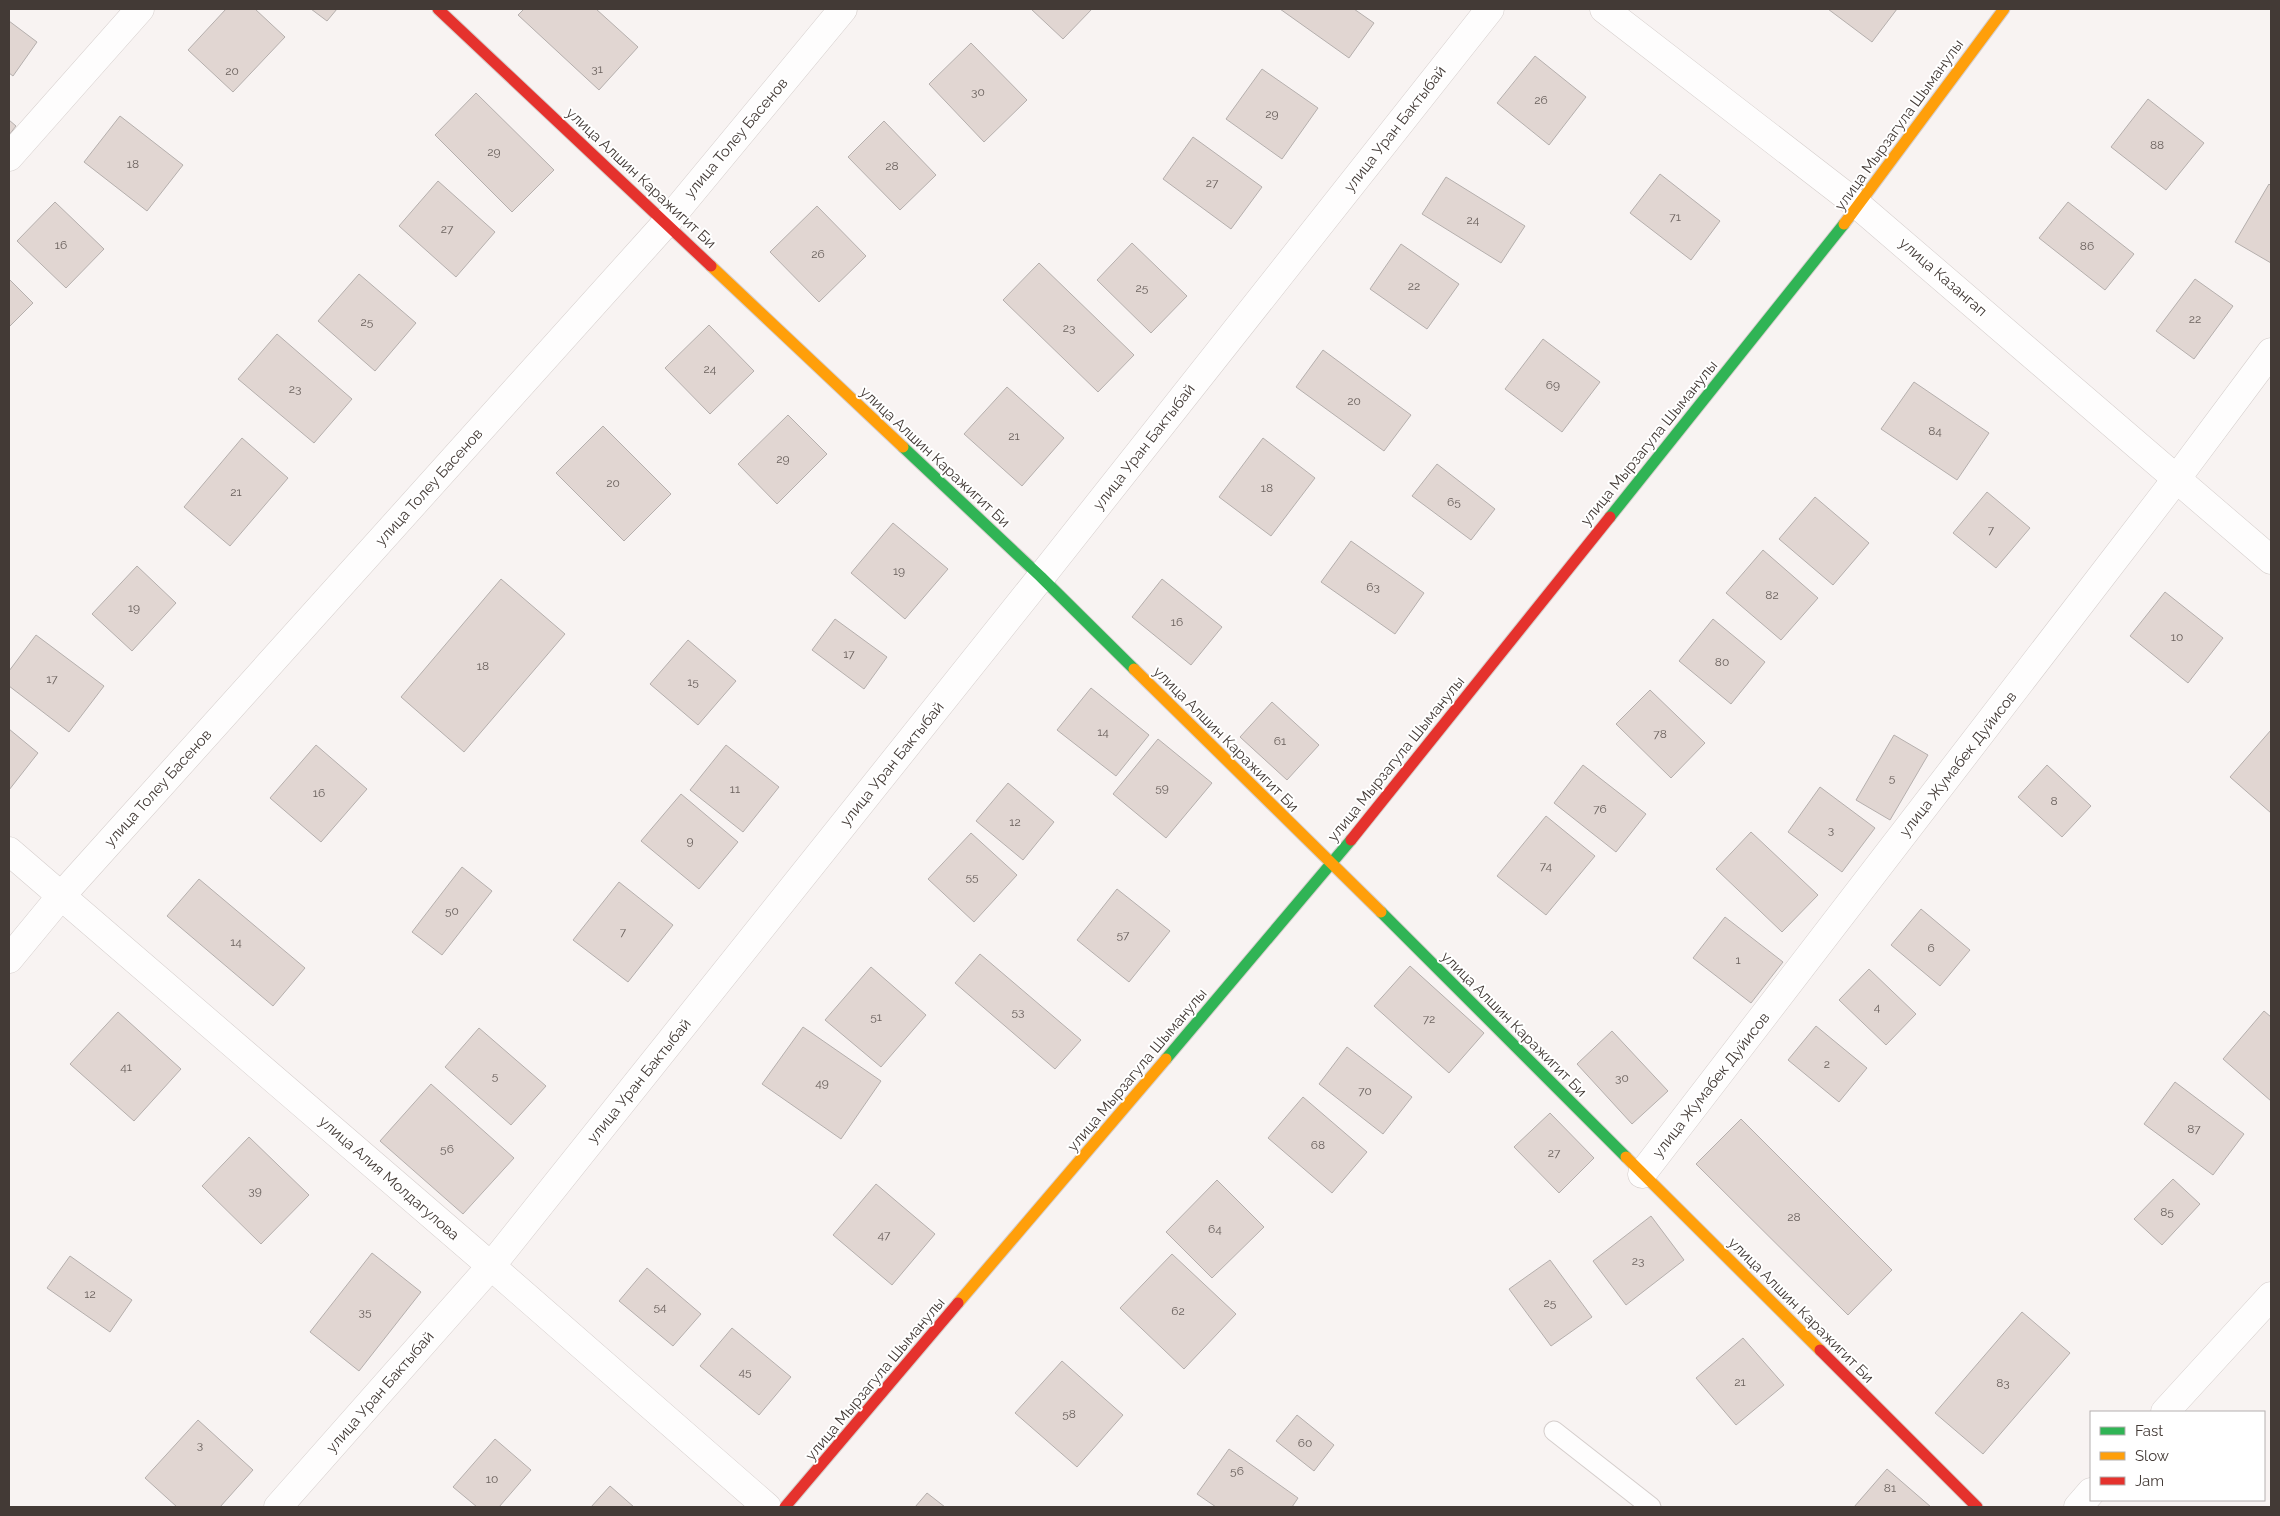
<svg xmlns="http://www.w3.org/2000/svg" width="2280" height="1516" viewBox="0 0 2280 1516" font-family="Raleway,sans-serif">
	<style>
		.building { fill: #e1d6d2; stroke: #b5afad }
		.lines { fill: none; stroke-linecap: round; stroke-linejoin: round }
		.lane-casing { stroke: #d5cecc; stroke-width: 21 }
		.street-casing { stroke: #d5cecc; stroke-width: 29 }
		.fast-casing { stroke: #d5cecc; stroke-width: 13 }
		.slow-casing { stroke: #d5cecc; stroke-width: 13 }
		.jam-casing { stroke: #d5cecc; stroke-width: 13 }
		.lane { stroke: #fefdfd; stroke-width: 19 }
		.street { stroke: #fefdfd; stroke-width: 28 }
		.fast { stroke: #30b455; stroke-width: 11 }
		.slow { stroke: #ff9f0a; stroke-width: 11 }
		.jam { stroke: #e5322d; stroke-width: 11 }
		.labels { text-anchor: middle; stroke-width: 4; stroke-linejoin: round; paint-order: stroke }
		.number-label { font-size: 12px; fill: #6a615d }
		.street-label { font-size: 15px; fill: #433a36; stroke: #fff }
	</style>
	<rect width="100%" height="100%" fill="#f8f3f2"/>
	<g class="building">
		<polygon points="226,9 255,9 285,37 233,92 188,50"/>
		<polygon points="311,9 337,9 327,21"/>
		<polygon points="524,9 596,9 638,47 599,90 518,15"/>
		<polygon points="1031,9 1092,9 1063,39"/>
		<polygon points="1280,9 1354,9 1374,23 1349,58"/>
		<polygon points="1828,9 1897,9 1872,42"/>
		<polygon points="9,21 37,42 13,76 9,73"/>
		<polygon points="971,43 1027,100 984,142 929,84"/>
		<polygon points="1535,56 1586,97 1549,145 1497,103"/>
		<polygon points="1262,69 1318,108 1282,159 1226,119"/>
		<polygon points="476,93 554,170 512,212 435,135"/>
		<polygon points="2148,99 2204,143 2166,190 2111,147"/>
		<polygon points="120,116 183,165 147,211 84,162"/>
		<polygon points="9,120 16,126 9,135"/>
		<polygon points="884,121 936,175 900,210 848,157"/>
		<polygon points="1193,137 1262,187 1231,229 1163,179"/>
		<polygon points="1660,174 1720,221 1691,260 1630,213"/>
		<polygon points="1446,177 1525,226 1501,263 1422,214"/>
		<polygon points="438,181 495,232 456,277 399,226"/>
		<polygon points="2269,184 2271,186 2271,263 2235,242"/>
		<polygon points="55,202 104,249 66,288 17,241"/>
		<polygon points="2068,202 2134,254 2105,290 2039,238"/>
		<polygon points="817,206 866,256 819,302 770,252"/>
		<polygon points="1132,243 1187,296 1151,333 1097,280"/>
		<polygon points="1401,244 1459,284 1427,329 1370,289"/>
		<polygon points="1039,263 1134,355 1098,392 1003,300"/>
		<polygon points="359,274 416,323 375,371 318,321"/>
		<polygon points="9,279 33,303 9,327"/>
		<polygon points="2195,279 2233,306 2194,359 2156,331"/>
		<polygon points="709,325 754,371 710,414 665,368"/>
		<polygon points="277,334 352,399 314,443 238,379"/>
		<polygon points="1543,339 1600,382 1562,432 1505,389"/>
		<polygon points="1323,350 1411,415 1384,451 1296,387"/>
		<polygon points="1914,382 1989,433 1957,480 1881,429"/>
		<polygon points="1007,387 1064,438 1022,486 964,434"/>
		<polygon points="788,415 827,454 777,504 738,464"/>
		<polygon points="603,426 671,494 624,541 556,473"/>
		<polygon points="242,438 288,478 230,546 184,507"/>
		<polygon points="1263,438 1315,478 1271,536 1219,497"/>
		<polygon points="1437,464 1495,509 1471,540 1412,496"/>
		<polygon points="1987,492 2030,528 1996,568 1953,533"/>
		<polygon points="1815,497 1869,543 1833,585 1779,539"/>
		<polygon points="893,523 948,569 905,619 851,573"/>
		<polygon points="1351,541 1424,593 1395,634 1321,582"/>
		<polygon points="1763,550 1818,598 1781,640 1726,593"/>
		<polygon points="137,566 176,603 132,651 92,614"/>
		<polygon points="501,579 565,634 464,752 401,697"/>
		<polygon points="1162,579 1222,627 1191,665 1132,617"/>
		<polygon points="2165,592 2223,638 2188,683 2130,636"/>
		<polygon points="835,619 887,657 864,689 812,650"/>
		<polygon points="1713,619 1765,662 1731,704 1679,661"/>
		<polygon points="36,635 104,686 69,732 9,686 9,671"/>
		<polygon points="688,640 736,681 698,725 650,684"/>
		<polygon points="1091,688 1149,735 1116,776 1057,730"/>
		<polygon points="1650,690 1705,743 1671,778 1616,724"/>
		<polygon points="1272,702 1319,745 1287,780 1240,737"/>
		<polygon points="9,729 38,753 9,790"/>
		<polygon points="2271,730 2271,813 2230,777"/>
		<polygon points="1894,735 1928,755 1890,820 1856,800"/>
		<polygon points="1158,739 1212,783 1166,838 1113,794"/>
		<polygon points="316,745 367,789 321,842 270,798"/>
		<polygon points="726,745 779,787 743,832 690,790"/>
		<polygon points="1583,765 1646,814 1616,852 1554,803"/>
		<polygon points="2047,765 2091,806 2062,837 2018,797"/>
		<polygon points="1008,783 1054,822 1023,860 976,821"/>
		<polygon points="1820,787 1875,828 1842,872 1788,832"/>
		<polygon points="681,794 738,842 699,889 641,841"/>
		<polygon points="1546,816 1595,856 1546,915 1497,876"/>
		<polygon points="1751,832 1818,895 1782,932 1716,869"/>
		<polygon points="971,833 1017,875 974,922 928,879"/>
		<polygon points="462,867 492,891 442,955 412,932"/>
		<polygon points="199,879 305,968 273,1006 167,916"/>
		<polygon points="619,882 673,925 628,982 573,940"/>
		<polygon points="1117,889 1170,931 1129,982 1077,940"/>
		<polygon points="1921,909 1970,950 1940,986 1891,945"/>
		<polygon points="1725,917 1783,962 1751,1003 1693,958"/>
		<polygon points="980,954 1081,1040 1055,1069 955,983"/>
		<polygon points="1410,966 1484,1033 1449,1073 1374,1006"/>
		<polygon points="871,967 926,1015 881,1067 825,1020"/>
		<polygon points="1869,969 1916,1014 1886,1045 1839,1000"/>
		<polygon points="2264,1011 2271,1017 2271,1101 2223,1059"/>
		<polygon points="118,1012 181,1069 134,1121 70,1064"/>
		<polygon points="1816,1026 1867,1068 1839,1102 1788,1060"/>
		<polygon points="803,1027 881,1081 841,1139 762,1084"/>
		<polygon points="479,1028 546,1086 511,1125 445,1067"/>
		<polygon points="1612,1031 1668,1091 1632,1124 1577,1064"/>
		<polygon points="1347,1047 1412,1097 1383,1134 1319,1084"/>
		<polygon points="2175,1082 2244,1134 2213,1175 2144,1124"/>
		<polygon points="431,1084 514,1158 463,1214 380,1141"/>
		<polygon points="1303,1097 1367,1152 1332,1193 1268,1138"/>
		<polygon points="1550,1113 1594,1158 1559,1193 1514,1147"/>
		<polygon points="1741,1119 1892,1270 1848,1315 1696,1164"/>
		<polygon points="249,1137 309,1195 261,1244 202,1186"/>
		<polygon points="2173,1179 2200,1204 2162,1245 2134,1219"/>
		<polygon points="1217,1180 1264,1227 1212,1278 1166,1232"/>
		<polygon points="876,1184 935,1234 892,1285 833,1235"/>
		<polygon points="1651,1216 1684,1260 1626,1305 1593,1261"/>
		<polygon points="372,1253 421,1292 359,1371 310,1332"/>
		<polygon points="1172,1254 1236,1314 1184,1369 1120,1308"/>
		<polygon points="70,1256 132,1300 110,1332 47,1288"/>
		<polygon points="1550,1260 1592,1317 1551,1346 1509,1289"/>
		<polygon points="647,1268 701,1314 673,1346 619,1301"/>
		<polygon points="2022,1312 2070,1353 1983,1454 1935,1413"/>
		<polygon points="732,1328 791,1377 759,1415 700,1366"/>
		<polygon points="1743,1338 1784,1385 1736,1425 1696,1378"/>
		<polygon points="1062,1361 1123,1415 1077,1467 1015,1413"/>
		<polygon points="1297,1415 1334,1445 1314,1471 1276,1441"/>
		<polygon points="198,1420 253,1470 220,1507 177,1507 145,1478"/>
		<polygon points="495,1439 531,1470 499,1507 477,1507 453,1487"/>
		<polygon points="1229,1449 1298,1498 1292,1507 1216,1507 1197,1494"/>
		<polygon points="1887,1469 1931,1507 1854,1507"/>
		<polygon points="610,1486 634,1507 591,1507"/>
		<polygon points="927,1493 945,1507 915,1507"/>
	</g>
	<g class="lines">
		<defs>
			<polyline id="lane" points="1554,1431 1651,1507"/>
			<g id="street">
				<polyline points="1604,9 1859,206 2271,560"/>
				<polyline points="9,157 140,9"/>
				<polyline points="9,851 491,1266 767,1507"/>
				<polyline points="9,959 61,896 666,223 843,9"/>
				<polyline points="1642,1174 2177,478 2271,352"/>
				<polyline points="2165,1412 2271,1296"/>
				<polyline points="278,1507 491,1266 1041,577 1490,9"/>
				<polyline points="2078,1507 2091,1492"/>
			</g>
			<g id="fast">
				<polyline points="903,447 1041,577 1134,669"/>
				<polyline points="1610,517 1844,224"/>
				<polyline points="1381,912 1626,1157"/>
				<polyline points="1166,1059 1351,840"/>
			</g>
			<g id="slow">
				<polyline points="1844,224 2004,9"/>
				<polyline points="711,266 903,447"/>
				<polyline points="1134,669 1381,912"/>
				<polyline points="1626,1157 1820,1350"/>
				<polyline points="958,1303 1166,1059"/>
			</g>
			<g id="jam">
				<polyline points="438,9 711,266"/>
				<polyline points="1351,840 1610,517"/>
				<polyline points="1820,1350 1977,1507"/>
				<polyline points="785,1507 958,1303"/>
			</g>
		</defs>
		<use href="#lane" class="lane-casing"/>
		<use href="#street" class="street-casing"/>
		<use href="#fast" class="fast-casing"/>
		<use href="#slow" class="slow-casing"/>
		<use href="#jam" class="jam-casing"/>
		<use href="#lane" class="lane"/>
		<use href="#street" class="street"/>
		<use href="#fast" class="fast"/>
		<use href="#slow" class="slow"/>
		<use href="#jam" class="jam"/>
	</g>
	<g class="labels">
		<g class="number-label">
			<text x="597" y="73">31</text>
			<text x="232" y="75">20</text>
			<text x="978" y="96">30</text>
			<text x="1541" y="104">26</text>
			<text x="1272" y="118">29</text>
			<text x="2157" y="149">88</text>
			<text x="494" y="156">29</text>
			<text x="133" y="168">18</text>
			<text x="892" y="170">28</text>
			<text x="1212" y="187">27</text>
			<text x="1675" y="221">71</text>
			<text x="1473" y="224">24</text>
			<text x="447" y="233">27</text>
			<text x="61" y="249">16</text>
			<text x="2087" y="250">86</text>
			<text x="818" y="258">26</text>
			<text x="1414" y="290">22</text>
			<text x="1142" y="292">25</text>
			<text x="2195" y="323">22</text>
			<text x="367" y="326">25</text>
			<text x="1069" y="332">23</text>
			<text x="710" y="373">24</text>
			<text x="1553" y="389">69</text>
			<text x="295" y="393">23</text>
			<text x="1354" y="405">20</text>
			<text x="1935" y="435">84</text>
			<text x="1014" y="440">21</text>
			<text x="783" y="463">29</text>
			<text x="613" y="487">20</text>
			<text x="1267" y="492">18</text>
			<text x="236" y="496">21</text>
			<text x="1454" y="506">65</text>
			<text x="1991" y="534">7</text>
			<text x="899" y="575">19</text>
			<text x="1373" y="591">63</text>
			<text x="1772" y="599">82</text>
			<text x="134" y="612">19</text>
			<text x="1177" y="626">16</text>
			<text x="2177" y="641">10</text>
			<text x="849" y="658">17</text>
			<text x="1722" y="666">80</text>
			<text x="483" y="670">18</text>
			<text x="52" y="683">17</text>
			<text x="693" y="686">15</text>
			<text x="1103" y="736">14</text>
			<text x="1660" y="738">78</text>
			<text x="1280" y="745">61</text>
			<text x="1892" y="782">5</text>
			<text x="1162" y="792">59</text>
			<text x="735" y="793">11</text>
			<text x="319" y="797">16</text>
			<text x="2054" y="805">8</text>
			<text x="1600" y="813">76</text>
			<text x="1015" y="826">12</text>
			<text x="1831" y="834">3</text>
			<text x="690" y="845">9</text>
			<text x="1546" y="870">74</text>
			<text x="972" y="881">55</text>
			<text x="452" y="915">50</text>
			<text x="623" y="936">7</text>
			<text x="1123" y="939">57</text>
			<text x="236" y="946">14</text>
			<text x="1931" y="952">6</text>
			<text x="1738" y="964">1</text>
			<text x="1877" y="1011">4</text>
			<text x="1018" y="1016">53</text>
			<text x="876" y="1021">51</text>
			<text x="1429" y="1023">72</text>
			<text x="1827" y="1068">2</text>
			<text x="126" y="1071">41</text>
			<text x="495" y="1080">5</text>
			<text x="1622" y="1082">30</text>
			<text x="822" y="1087">49</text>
			<text x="1365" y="1095">70</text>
			<text x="2194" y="1133">87</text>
			<text x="1318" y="1149">68</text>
			<text x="447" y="1153">56</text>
			<text x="1554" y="1157">27</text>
			<text x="255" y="1195">39</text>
			<text x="2167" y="1216">85</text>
			<text x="1794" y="1221">28</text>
			<text x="1215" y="1233">64</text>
			<text x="884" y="1239">47</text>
			<text x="1638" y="1265">23</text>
			<text x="90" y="1298">12</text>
			<text x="1550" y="1307">25</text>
			<text x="660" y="1311">54</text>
			<text x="1178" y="1315">62</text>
			<text x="365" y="1316">35</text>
			<text x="745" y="1376">45</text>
			<text x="1740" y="1386">21</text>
			<text x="2003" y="1387">83</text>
			<text x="1069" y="1418">58</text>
			<text x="1305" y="1447">60</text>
			<text x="200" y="1449">3</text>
			<text x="1237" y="1475">56</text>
			<text x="492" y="1483">10</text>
			<text x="1890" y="1492">81</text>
		</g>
		<g class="street-label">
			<text transform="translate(1899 125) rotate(-54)" y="5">улица Мырзагула Шыманулы</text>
			<text transform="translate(1395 129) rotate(-52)" y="5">улица Уран Бактыбай</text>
			<text transform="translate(736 138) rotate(-50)" y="5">улица Толеу Басенов</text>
			<text transform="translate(641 178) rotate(43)" y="5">улица Алшин Каражигит Би</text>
			<text transform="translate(1943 277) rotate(41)" y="5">улица Казангап</text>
			<text transform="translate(1649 443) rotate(-51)" y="5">улица Мырзагула Шыманулы</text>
			<text transform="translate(1144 447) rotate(-52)" y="5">улица Уран Бактыбай</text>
			<text transform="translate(935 457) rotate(43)" y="5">улица Алшин Каражигит Би</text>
			<text transform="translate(429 487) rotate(-48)" y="5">улица Толеу Басенов</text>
			<text transform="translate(1226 739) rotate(45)" y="5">улица Алшин Каражигит Би</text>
			<text transform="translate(1396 759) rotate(-51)" y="5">улица Мырзагула Шыманулы</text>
			<text transform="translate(892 764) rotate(-51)" y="5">улица Уран Бактыбай</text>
			<text transform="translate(1958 764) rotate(-52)" y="5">улица Жумабек Дуйисов</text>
			<text transform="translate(158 788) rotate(-48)" y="5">улица Толеу Басенов</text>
			<text transform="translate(1514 1024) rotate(45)" y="5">улица Алшин Каражигит Би</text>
			<text transform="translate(1137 1070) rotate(-50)" y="5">улица Мырзагула Шыманулы</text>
			<text transform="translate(639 1081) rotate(-51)" y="5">улица Уран Бактыбай</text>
			<text transform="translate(1711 1085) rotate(-52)" y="5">улица Жумабек Дуйисов</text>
			<text transform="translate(389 1178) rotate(41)" y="5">улица Алия Молдагулова</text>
			<text transform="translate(1801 1310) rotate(45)" y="5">улица Алшин Каражигит Би</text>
			<text transform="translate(875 1379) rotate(-50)" y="5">улица Мырзагула Шыманулы</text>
			<text transform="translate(380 1392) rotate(-49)" y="5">улица Уран Бактыбай</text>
		</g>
	</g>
	<rect width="2280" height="1516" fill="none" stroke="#433a36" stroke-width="20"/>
	<rect x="2090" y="1411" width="175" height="90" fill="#ffffff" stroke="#b4b0af"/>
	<rect x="2100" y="1427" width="25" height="8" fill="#30b455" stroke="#b4b0af"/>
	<text x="2135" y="1436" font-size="15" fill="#433a36">Fast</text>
	<rect x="2100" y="1452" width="25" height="8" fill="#ff9f0a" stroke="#b4b0af"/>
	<text x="2135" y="1461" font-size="15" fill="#433a36">Slow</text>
	<rect x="2100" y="1477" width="25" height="8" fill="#e5322d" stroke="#b4b0af"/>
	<text x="2135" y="1486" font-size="15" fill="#433a36">Jam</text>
</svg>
